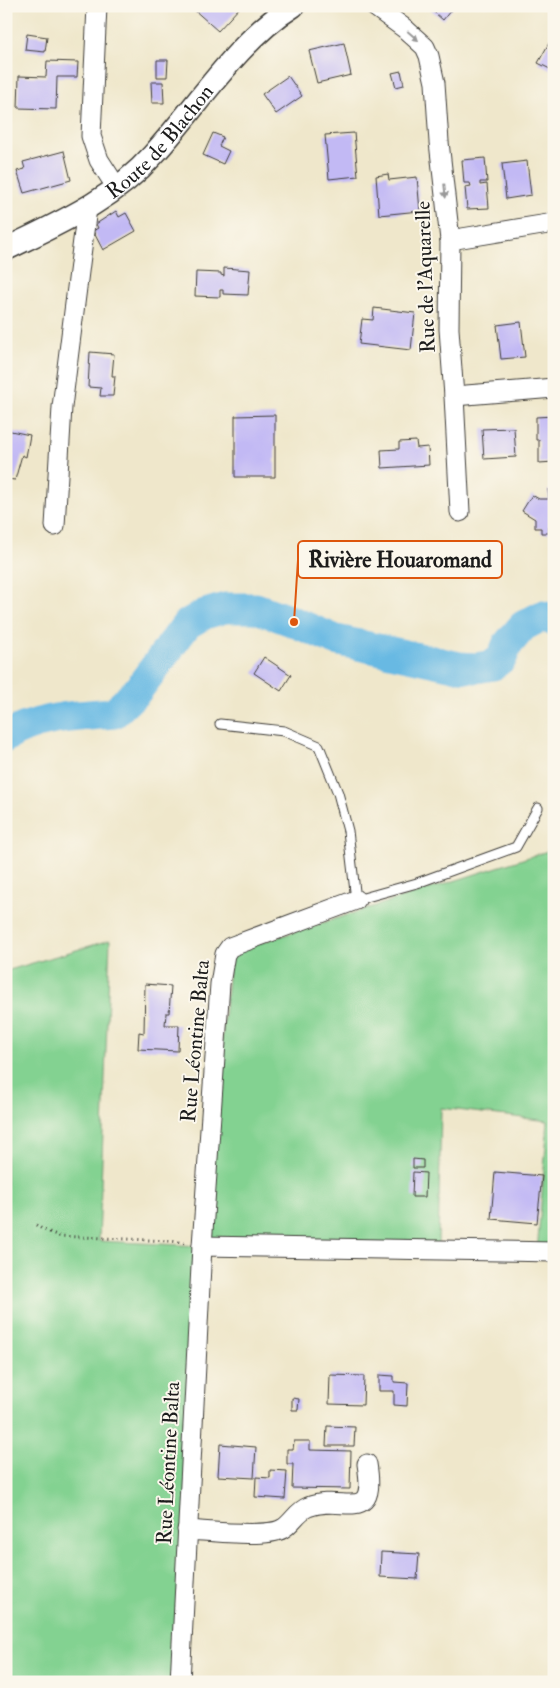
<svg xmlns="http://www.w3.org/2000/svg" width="560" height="1688" viewBox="0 0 560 1688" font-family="'IM FELL Double Pica',serif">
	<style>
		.green { fill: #83d291; stroke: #507756 }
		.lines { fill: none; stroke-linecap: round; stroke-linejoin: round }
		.river { stroke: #68b9e3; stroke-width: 31 }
		.building { fill: #c2b9f4 }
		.service-casing { stroke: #3c3a36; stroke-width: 11 }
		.minor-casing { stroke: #3c3a36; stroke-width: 21 }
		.tertiary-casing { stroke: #3c3a36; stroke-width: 25 }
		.path { stroke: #3c3a36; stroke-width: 3; stroke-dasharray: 1 4; stroke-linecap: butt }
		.service { stroke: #fff; stroke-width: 9 }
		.minor { stroke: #fff; stroke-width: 19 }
		.tertiary { stroke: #fff; stroke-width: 22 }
		.oneway { fill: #999 }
		.labels { text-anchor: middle; stroke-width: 4; stroke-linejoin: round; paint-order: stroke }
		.street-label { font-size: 21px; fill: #1c1c1c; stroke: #fbf7ec }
		.leader { fill: none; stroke: #de560d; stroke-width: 2 }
		.callout-dot { fill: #de560d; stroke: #fbf7ec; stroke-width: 2 }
		.callout { fill: #fbf7ec; stroke: #de560d; stroke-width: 2 }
		.callout-label { font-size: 22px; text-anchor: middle; font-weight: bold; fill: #1c1c1c }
	</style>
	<rect width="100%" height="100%" fill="#fbf7ec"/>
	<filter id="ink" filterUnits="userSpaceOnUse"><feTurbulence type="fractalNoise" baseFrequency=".02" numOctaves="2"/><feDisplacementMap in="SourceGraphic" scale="10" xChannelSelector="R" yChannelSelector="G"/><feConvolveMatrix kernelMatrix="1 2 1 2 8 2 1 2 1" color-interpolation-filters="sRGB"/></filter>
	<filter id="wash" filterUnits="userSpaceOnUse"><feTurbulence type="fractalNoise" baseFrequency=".0096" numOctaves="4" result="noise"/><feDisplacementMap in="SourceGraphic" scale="20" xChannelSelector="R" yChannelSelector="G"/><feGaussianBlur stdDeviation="1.12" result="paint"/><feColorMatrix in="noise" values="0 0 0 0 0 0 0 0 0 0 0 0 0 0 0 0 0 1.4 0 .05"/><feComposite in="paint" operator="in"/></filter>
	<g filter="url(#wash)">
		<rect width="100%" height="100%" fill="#efe7cb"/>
		<polygon class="green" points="554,849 554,1252 537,1252 548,1121 441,1108 438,1250 202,1246 180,1682 6,1682 6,971 110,940 99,1241 201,1246 230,959 241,949"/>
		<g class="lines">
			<path class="river" d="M6 737C35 717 80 716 114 713L137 691 187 624 205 614 225 608H256L294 622 336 640 459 667 476 668 493 665 502 658 507 645 523 626 542 616 554 620"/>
		</g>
		<g id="blocks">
			<g class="building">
				<polygon points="193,6 241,6 218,31 192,8"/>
				<polygon points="427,6 454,6 443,20"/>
				<polygon points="27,34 47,37 45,52 25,50"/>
				<polygon points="344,43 351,75 317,83 309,51"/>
				<polygon points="549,43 554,46 554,71 538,63"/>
				<polygon points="157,60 168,60 167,77 157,77"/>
				<polygon points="47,61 78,62 77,77 57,77 56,109 18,108 19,76 46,77"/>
				<polygon points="401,71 404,85 396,87 392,73"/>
				<polygon points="288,76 302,96 276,114 262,94"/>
				<polygon points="151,82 163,82 164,103 152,103"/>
				<polygon points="213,133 223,137 219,146 229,151 223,164 203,155"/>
				<polygon points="354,133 358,176 329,179 325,135"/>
				<polygon points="64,151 71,180 24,193 17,171 25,169 23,162"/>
				<polygon points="485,158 487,182 480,182 480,185 487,184 489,208 467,209 465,187 471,186 470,183 464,183 462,160"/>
				<polygon points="527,161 531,195 506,199 502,164"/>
				<polygon points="388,174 389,180 417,177 420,211 379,215 376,176"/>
				<polygon points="116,211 119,217 126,213 136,231 103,250 93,231 98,228 96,224"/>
				<polygon points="224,268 250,270 248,295 223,294 223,290 220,290 220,297 195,296 196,272 221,273 221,275 224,276"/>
				<polygon points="374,308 415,313 411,350 359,344 362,319 373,320"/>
				<polygon points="521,322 525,357 501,359 497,325"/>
				<polygon points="90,352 114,354 112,376 115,376 113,396 100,396 101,388 88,387"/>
				<polygon points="275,415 275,477 235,477 235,416"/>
				<polygon points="554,416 554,462 539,463 539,440 536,440 536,417"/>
				<polygon points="514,428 516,457 484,459 482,429"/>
				<polygon points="6,430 30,435 26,457 22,455 15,480 6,479"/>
				<polygon points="416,441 417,448 428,447 429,465 382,468 381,450 399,449 399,442"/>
				<polygon points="548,490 554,490 554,527 549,527 549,533 541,533 541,528 535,528 535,519 522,511 532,495 539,499 549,499"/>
				<polygon points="264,657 291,675 281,691 254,673"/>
				<polygon points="145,984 171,986 169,1013 166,1013 165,1025 179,1025 178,1051 138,1049 139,1032 144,1033"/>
				<polygon points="413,1159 423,1160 423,1168 413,1168"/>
				<polygon points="413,1172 426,1173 425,1197 412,1197"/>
				<polygon points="495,1172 542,1176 537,1223 491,1219"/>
				<polygon points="330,1375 364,1376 363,1405 329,1404"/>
				<polygon points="379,1375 394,1376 394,1382 408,1383 407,1406 394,1405 394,1391 379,1391"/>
				<polygon points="292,1398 299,1399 298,1410 292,1410"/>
				<polygon points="327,1426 355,1427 354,1446 326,1446"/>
				<polygon points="294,1441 310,1441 310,1450 351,1451 350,1489 292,1488 293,1464 287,1464 287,1449 293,1449"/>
				<polygon points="220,1444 256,1447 254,1478 218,1476"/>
				<polygon points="270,1470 287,1471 285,1499 255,1497 256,1477 270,1478"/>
				<polygon points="381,1552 419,1554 417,1579 380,1577"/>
			</g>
		</g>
	</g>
	<g filter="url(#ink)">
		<use href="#blocks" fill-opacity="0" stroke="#3c3a36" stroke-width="1"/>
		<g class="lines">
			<defs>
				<polyline id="service" points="220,724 284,731 319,746 338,793 348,831 356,900 417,883 516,847 538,808"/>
				<g id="minor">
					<polyline points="97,6 91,136 99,160 117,188"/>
					<polyline points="374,6 404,28 425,47 429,56 435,83 439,142 450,240 449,329 454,396 460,512"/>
					<polyline points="450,240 554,223"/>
					<polyline points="454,396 554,388"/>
					<polyline points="55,526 62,407 87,208"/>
					<polyline points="202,1246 220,984 225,954 230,947 356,900"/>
					<path d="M187 1530C208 1531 266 1538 282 1529 292 1524 297 1511 308 1507 343 1493 377 1527 367 1464"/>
					<polyline points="180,1682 202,1246 554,1252"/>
				</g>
				<g id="tertiary">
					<path id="s1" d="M6 249C59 223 113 200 153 155 196 108 238 40 293 6"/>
				</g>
			</defs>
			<use href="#service" class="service-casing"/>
			<use href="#minor" class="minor-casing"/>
			<use href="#tertiary" class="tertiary-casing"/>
			<polyline class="path" points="36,1225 42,1229 59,1236 171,1241 186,1243"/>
			<use href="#service" class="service"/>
			<use href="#minor" class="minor"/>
			<use href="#tertiary" class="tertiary"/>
		</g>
		<defs><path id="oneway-solid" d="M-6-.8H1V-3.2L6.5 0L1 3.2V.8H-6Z" transform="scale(1.25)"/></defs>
		<g class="oneway">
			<use href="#oneway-solid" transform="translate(413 36) rotate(41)"/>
			<use href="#oneway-solid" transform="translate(445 191) rotate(84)"/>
		</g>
	</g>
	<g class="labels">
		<g class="street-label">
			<text dy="7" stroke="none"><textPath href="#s1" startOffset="190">Route de Blachon</textPath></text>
			<text transform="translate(425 277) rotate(-92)" y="7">Rue de l'Aquarelle</text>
			<text transform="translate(195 1041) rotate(-85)" y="7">Rue Léontine Balta</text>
			<text transform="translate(168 1463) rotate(-87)" y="7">Rue Léontine Balta</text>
		</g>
	</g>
	<path class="leader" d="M294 622L298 560"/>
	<circle class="callout-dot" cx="294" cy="622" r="5"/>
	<rect class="callout" x="298" y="541" width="204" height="37" rx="5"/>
	<g class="callout-label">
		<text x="400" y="567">Rivière Houaromand</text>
	</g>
	<rect width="560" height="1688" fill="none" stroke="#fbf7ec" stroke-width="25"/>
</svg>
